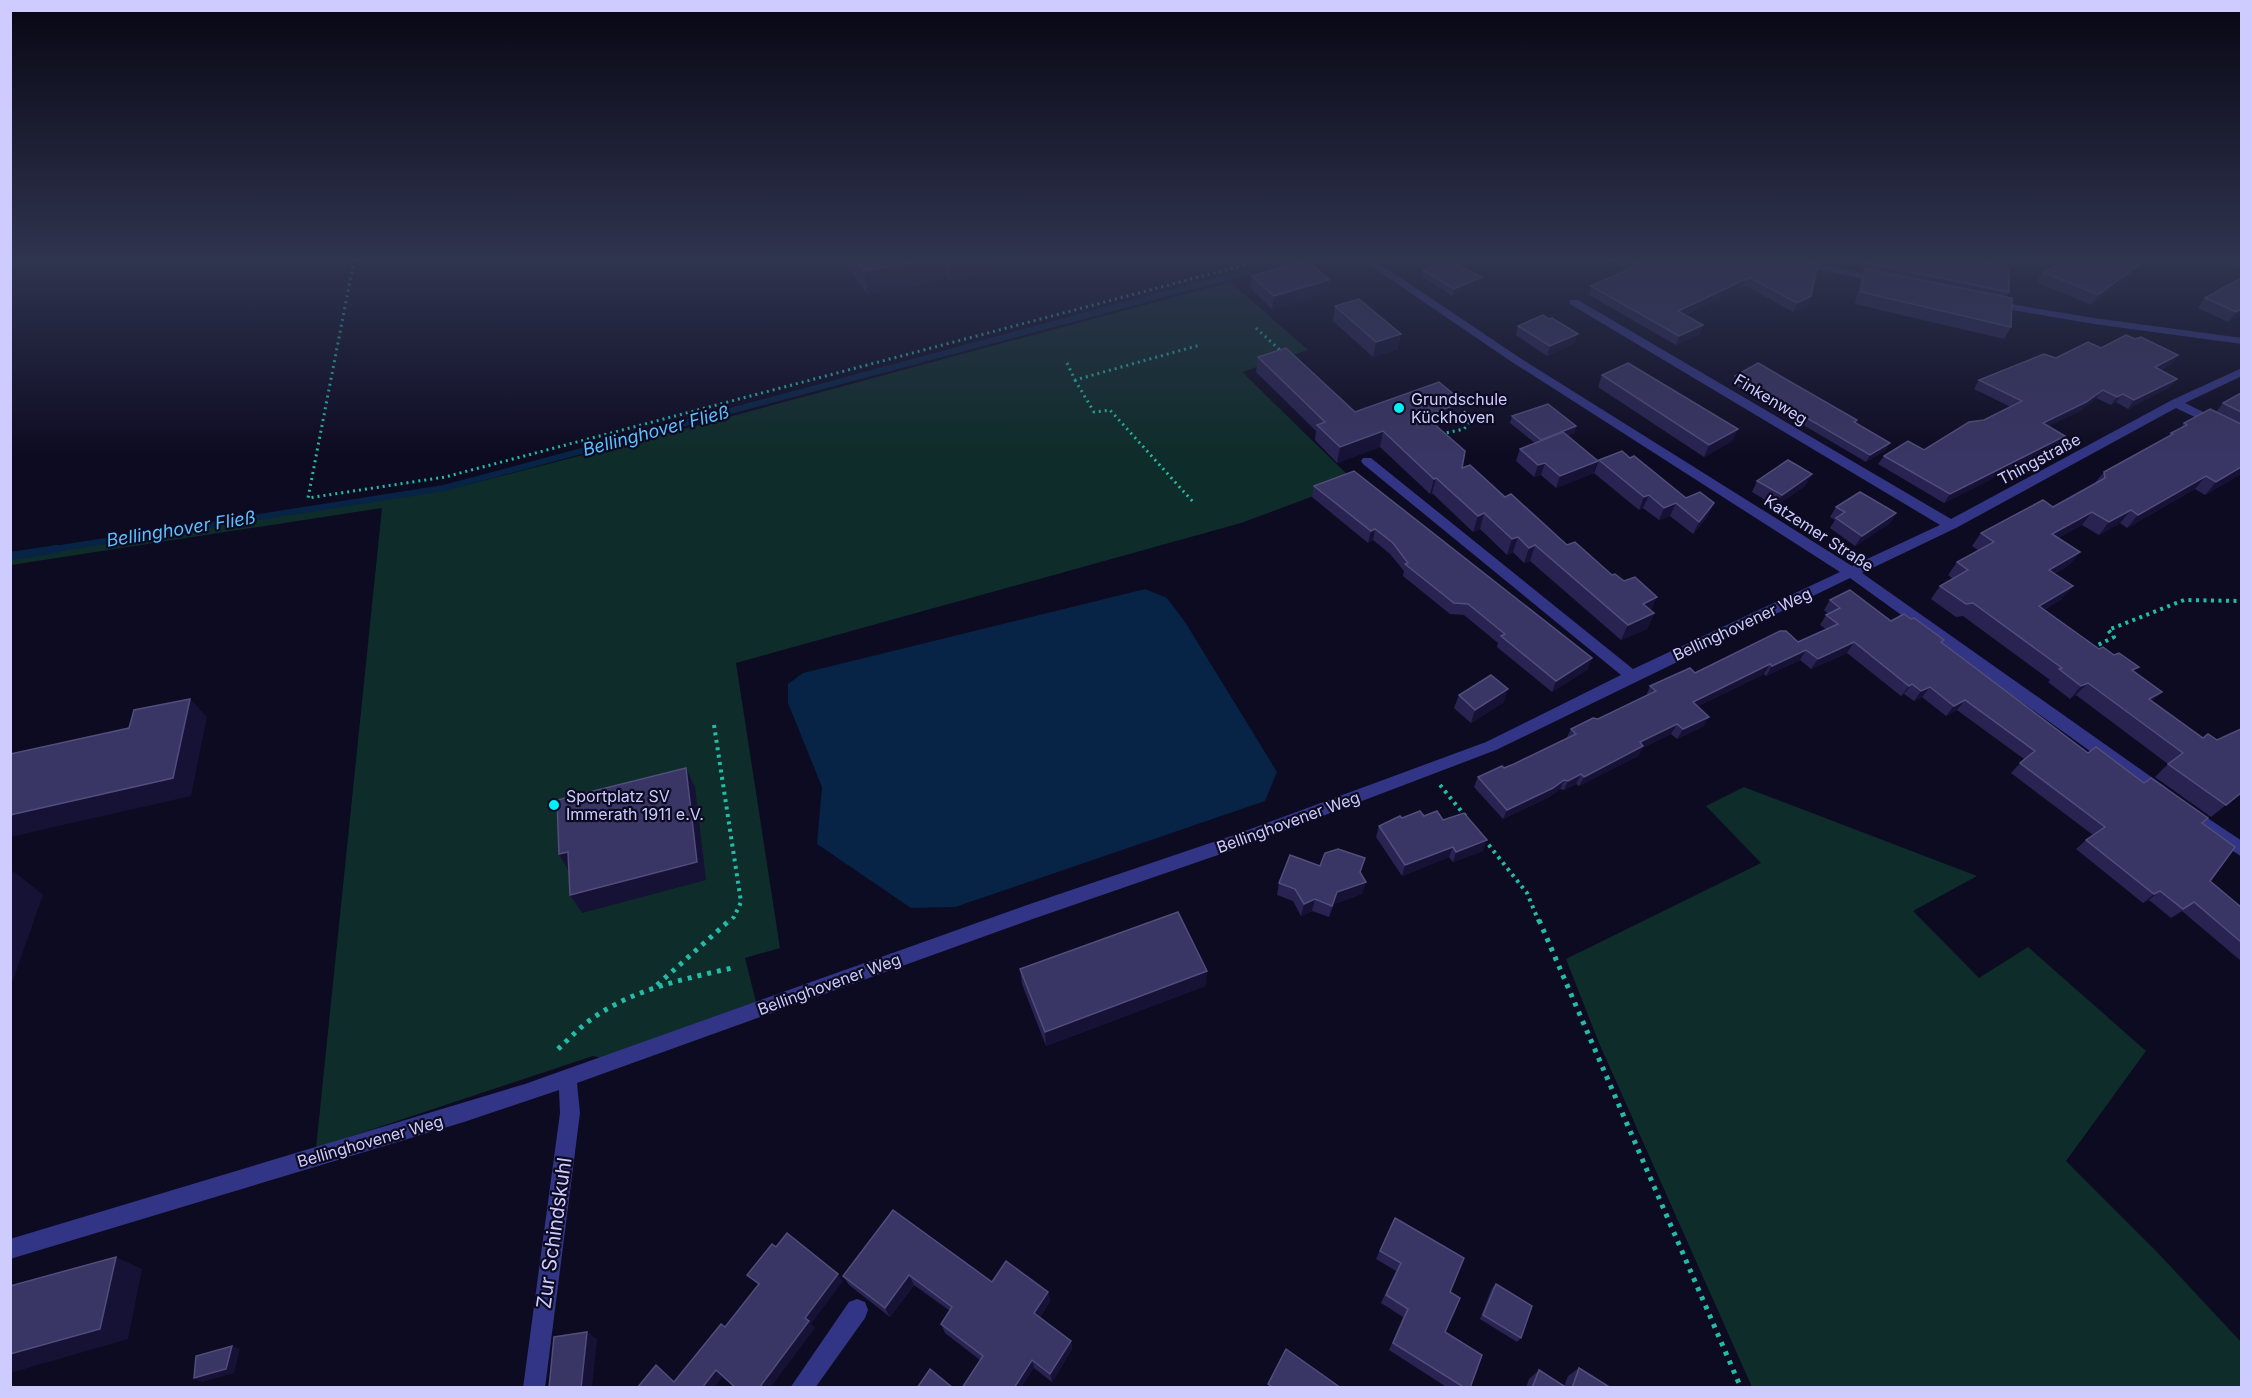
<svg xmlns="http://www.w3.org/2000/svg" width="2252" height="1398" viewBox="0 0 2252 1398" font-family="Inter,sans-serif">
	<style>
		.green { fill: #0e2c29 }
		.water { fill: #072345 }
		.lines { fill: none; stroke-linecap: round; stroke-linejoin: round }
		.stream-far1 { stroke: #072345; stroke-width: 6 }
		.stream { stroke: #072345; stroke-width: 8 }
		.path-far2 { stroke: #23bca7; stroke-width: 3; stroke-dasharray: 2 4; stroke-linecap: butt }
		.path-far1 { stroke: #23bca7; stroke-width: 4; stroke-dasharray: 3 4.5; stroke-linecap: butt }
		.path { stroke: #23bca7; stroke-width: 5; stroke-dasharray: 4 6; stroke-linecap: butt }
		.minor { fill: #323585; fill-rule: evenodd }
		.wall { fill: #282351 }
		.shaded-wall { fill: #151236 }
		.building { fill: #393564; stroke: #514d7c; stroke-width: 1.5 }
		.poi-dot { fill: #00f2f7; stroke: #0d0b22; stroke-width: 2 }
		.labels { text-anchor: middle; stroke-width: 4.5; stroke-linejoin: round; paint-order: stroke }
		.poi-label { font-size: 16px; fill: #ceccff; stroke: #0d0b22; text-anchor: start }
		.street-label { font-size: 16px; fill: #ceccff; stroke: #0d0b22 }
		.water-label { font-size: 18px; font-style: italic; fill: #5ac0ff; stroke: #0d0b22 }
		.near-street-label { font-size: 20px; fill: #ceccff; stroke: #0d0b22 }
	</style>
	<rect width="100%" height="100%" fill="#0d0b22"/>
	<g class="green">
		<polygon points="1230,282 1308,350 1242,372 1354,481 1241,523 736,663 780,948 745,958 756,1002 602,1058 593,1056 316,1148 382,508 11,565 11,554 458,487 703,424"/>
		<polygon points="1744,787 1977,876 1913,911 1979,978 2028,947 2146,1051 2066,1161 2158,1253 2241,1342 2241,1387 1752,1387 1599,1043 1566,959 1761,863 1706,806"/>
	</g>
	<polygon class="water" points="1145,589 1167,598 1185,622 1277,772 1265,801 955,907 911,908 817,844 822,787 788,703 788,684 803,673"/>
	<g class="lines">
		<polyline class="stream-far1" points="48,550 444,488 1292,260"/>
		<polyline class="stream" points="10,556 57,549"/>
		<g class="path-far2">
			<polyline points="354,260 308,498 445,477 1263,260"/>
			<polyline points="1256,328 1282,352"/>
			<polyline points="1067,363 1075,380 1200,345"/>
			<polyline points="1075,380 1094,412 1110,410 1194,503"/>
			<polyline points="1441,434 1464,429 1469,423 1464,412 1459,408"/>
		</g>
		<g class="path-far1">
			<polyline points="2092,648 2114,637 2108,630 2184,600 2242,601"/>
			<polyline points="714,725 741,902 734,917 729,922"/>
			<polyline points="1440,785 1466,817"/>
			<polyline points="1484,839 1527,893 1539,922"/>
		</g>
		<g class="path">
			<polyline points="1539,920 1741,1388"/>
			<polyline points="657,985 730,920"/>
			<path d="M558 1049C569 1039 580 1027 593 1018 634 989 684 979 732 968"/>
		</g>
		<g class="minor">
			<polygon points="1362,260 1374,260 1517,356 1852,566 1940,525 1570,304 1570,300 1578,300 1951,519 2172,400 2242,368 2242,376 2185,403 2242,431 2242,440 2176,408 1956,528 1862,573 2167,788 2169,793 2167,798 2161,800 2155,798 1850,578 1496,750 1244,846 1027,921 577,1083 580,1113 545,1388 523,1388 560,1113 559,1090 464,1122 10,1259 10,1239 525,1084 1027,905 1234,835 1486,742 1621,675 1363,464 1361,461 1363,458 1371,458 1633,669 1840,572 1509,360"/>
			<polygon points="1782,260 1802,260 1881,277 1886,280 1881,283 1787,263"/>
			<polygon points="1992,301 2094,318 2242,338 2242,344 2094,324 1988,306 1987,304"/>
			<polygon points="2188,805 2242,841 2242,857 2182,817 2180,812 2182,807"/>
			<polygon points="857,1299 865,1302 868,1310 865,1318 815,1388 790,1388 849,1302"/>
		</g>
	</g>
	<g class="wall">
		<polygon points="843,260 1029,260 1020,263 993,269 963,279 951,281 946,276 926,284 868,295 844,264"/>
		<polygon points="1611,260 1806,260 1811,296 1807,305 1793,312 1748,287 1742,287 1685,315 1700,334 1676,345 1589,295 1591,286 1628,270"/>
		<polygon points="1863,260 1977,260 2009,292 2006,297 2011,327 2004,339 1855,304 1860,281 1865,270 1861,270"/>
		<polygon points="2223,260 2241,260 2241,270 2230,265 2231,263"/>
		<polygon points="2138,263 2133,274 2091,305 2036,282 2043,272"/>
		<polygon points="1423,270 1480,284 1452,296 1422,276"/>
		<polygon points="1252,276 1327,293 1272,309 1251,289"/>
		<polygon points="2205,298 2241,314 2228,322 2198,308"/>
		<polygon points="1335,306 1398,349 1373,357 1333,321"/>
		<polygon points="1518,326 1575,343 1547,356 1516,335"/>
		<polygon points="2135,339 2178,355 2171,364 2160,370 2177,379 2170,387 2128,409 2116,402 2111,405 2096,398 2080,411 2048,426 2059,445 1944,503 1878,464 1884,456 1924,450 1984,420 2011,407 1974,389 1979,380 2056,358 2101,348"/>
		<polygon points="1258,357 1355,412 1459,418 1436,426 1462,468 1505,497 1651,611 1654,613 1647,629 1621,640 1530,561 1524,563 1513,552 1507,555 1480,529 1473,532 1432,493 1430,494 1380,447 1337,463 1315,440 1316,431 1256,372"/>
		<polygon points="1602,375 1732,441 1704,457 1598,387"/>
		<polygon points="1735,376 1857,420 1856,423 1886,450 1866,462 1732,383"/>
		<polygon points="2241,393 2241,474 2205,495 2195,489 2127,528 2120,523 2099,535 2082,525 2058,538 2080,552 2069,565 2054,574 2062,599 2044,610 2162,692 2152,701 2203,738 2217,740 2241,729 2241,793 2211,817 2155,777 2168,764 2076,695 2070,699 2048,682 2050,680 1963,616 1956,617 1931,599 1940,586 1953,579 1948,575 1957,562 1978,550 1972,546 1981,533 2053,507 2094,484 2104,472 2168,437 2171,433 2181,428 2184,423 2216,412 2223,403"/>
		<polygon points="1512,416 1576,426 1574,433 1567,436 1594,473 1556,488 1541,475 1534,477 1516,461 1520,449 1535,443 1510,423"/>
		<polygon points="1630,458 1686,498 1708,516 1693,534 1670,516 1659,520 1643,508 1639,510 1594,473 1599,460"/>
		<polygon points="1757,481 1805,486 1776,506 1752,492"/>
		<polygon points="1314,486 1588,669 1552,692 1497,647 1498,643 1464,615 1450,614 1403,576 1404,571 1390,554 1373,540 1368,543 1312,497"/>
		<polygon points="1836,507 1896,513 1890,523 1855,546 1830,528 1835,520 1830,517"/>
		<polygon points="1830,600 1891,621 1942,642 2088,753 2144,783 2202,824 2210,881 2241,907 2241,961 2182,911 2171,918 2149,900 2143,903 2076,849 2086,840 2093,835 2011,773 2024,759 1957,710 1946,716 1922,697 1914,701 1904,694 1901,696 1847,653 1811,669 1800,660 1766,676 1764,674 1698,706 1704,726 1677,739 1671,734 1642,748 1638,756 1579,786 1576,784 1564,790 1560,789 1549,797 1503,819 1474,787 1478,777 1514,764 1566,739 1571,729 1598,719 1646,696 1650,686 1798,642 1826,629 1820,625 1826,615 1828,614 1824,610"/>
		<polygon points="1459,695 1504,702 1471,723 1454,708"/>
		<polygon points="1424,816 1443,820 1483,851 1453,862 1449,857 1402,876 1376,837 1379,826 1402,818"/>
		<polygon points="1360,873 1362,894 1334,904 1329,917 1312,911 1301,916 1293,901 1277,895 1279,883"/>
		<polygon points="1020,969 1207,971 1205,986 1046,1046 1022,984"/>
		<polygon points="893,1210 992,1282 1048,1292 1050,1301 1040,1317 1071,1341 1072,1349 1052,1382 1034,1368 980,1360 945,1333 941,1324 950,1311 914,1285 890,1317 849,1285 843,1276"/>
		<polygon points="1395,1218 1450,1292 1445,1332 1470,1388 1448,1388 1389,1350 1403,1317 1381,1303 1396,1271 1376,1259"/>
		<polygon points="1496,1284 1521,1338 1517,1342 1480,1319 1492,1288"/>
		<polygon points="1579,1368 1611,1388 1526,1388 1529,1379 1539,1370 1564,1386 1568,1376"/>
	</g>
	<g class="shaded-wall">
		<polygon points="924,260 944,260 946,276 926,284 868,295 864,271"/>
		<polygon points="948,260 1029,260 1020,263 993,269 963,279 951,281"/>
		<polygon points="2128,260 2145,260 2122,268"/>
		<polygon points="2140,264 2133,274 2091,305 2098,295"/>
		<polygon points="1482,277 1480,284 1452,296 1454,289"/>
		<polygon points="1746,279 1742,287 1675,319 1678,311"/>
		<polygon points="1329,280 1327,293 1272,309 1274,296"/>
		<polygon points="1811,296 1807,305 1793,312 1797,303"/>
		<polygon points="2241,309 2241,314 2228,322 2236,312"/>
		<polygon points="1703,325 1700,334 1676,345 1679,336"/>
		<polygon points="1401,334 1398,349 1373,357 1376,342"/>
		<polygon points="1578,334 1575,343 1547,356 1550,346"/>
		<polygon points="2178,355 2171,364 2148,375 2155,367"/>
		<polygon points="2177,379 2170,387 2128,409 2134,400"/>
		<polygon points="2103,390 2096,398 2080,411 2037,432 2043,423"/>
		<polygon points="2123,394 2116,402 2111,405 2117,397"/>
		<polygon points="1463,402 1459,418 1422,431 1425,416"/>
		<polygon points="1576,426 1574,433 1539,446 1541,440"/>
		<polygon points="1738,429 1732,441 1704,457 1709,445"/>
		<polygon points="1383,431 1380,447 1337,463 1340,447"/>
		<polygon points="2065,436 2059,445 1944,503 1950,494"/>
		<polygon points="1890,443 1886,450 1866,462 1870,455"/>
		<polygon points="1598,461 1594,473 1556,488 1560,476"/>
		<polygon points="1545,463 1541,475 1534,477 1538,465"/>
		<polygon points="2241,467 2241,474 2205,495 2216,482"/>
		<polygon points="1812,474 1805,486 1776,506 1782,495"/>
		<polygon points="2206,476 2195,489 2127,528 2138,515"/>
		<polygon points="1436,478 1432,493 1430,494 1434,479"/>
		<polygon points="1649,495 1643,508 1639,510 1644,497"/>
		<polygon points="1676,503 1670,516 1659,520 1664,508"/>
		<polygon points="1714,503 1708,516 1693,534 1699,522"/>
		<polygon points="2131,510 2120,523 2099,535 2109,522"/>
		<polygon points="2092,512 2082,525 2042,547 2052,534"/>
		<polygon points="1484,513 1480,529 1473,532 1478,516"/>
		<polygon points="1896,513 1890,523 1855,546 1862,536"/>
		<polygon points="1375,529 1373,540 1368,543 1371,531"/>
		<polygon points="1518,537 1513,552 1507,555 1512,539"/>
		<polygon points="1535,545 1530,561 1524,563 1529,548"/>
		<polygon points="2080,552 2069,565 2039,583 2049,570"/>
		<polygon points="2073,586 2062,599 2028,619 2039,606"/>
		<polygon points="1657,597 1650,612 1643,604"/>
		<polygon points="1654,613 1647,629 1621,640 1628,625"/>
		<polygon points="1854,642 1847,653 1811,669 1818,659"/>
		<polygon points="1806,650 1800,660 1766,676 1772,666"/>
		<polygon points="1592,658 1588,669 1552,692 1556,681"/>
		<polygon points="1770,664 1764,674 1687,711 1693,702"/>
		<polygon points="2088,683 2076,695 2070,699 2081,686"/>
		<polygon points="1912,684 1904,694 1901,696 1909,686"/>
		<polygon points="1930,687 1922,697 1914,701 1921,691"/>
		<polygon points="1508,689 1504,702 1471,723 1475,710"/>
		<polygon points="2162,692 2149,704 2149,699"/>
		<polygon points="190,699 207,717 191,796 10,837 10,815"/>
		<polygon points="1965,700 1957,710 1946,716 1954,706"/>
		<polygon points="1709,717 1704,726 1677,739 1683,729"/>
		<polygon points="1677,724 1671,734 1642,748 1638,756 1579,786 1584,777 1640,742"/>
		<polygon points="686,768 695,787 706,880 582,913 570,895"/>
		<polygon points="1581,774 1576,784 1564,790 1568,781"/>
		<polygon points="1564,780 1560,789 1549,797 1503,819 1507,810"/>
		<polygon points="1487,840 1483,851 1453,862 1456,852"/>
		<polygon points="1453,847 1449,857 1402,876 1405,865"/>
		<polygon points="568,852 570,873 559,854"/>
		<polygon points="13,871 43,895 10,988 10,877"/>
		<polygon points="1366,882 1362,894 1334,904 1329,917 1337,892"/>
		<polygon points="2160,891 2149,900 2143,903 2154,894"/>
		<polygon points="1315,899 1312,911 1301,916 1304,904"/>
		<polygon points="1207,971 1205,986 1046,1046 1045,1032"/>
		<polygon points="116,1257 142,1269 128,1339 10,1373 10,1354"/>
		<polygon points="838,1274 843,1281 811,1324 815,1328 770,1388 759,1388 805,1318"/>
		<polygon points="909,1275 914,1285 890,1317 885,1308"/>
		<polygon points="1048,1292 1050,1301 1036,1322 1034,1313"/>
		<polygon points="587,1332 597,1339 592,1388 581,1388"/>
		<polygon points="1071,1341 1072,1349 1052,1382 1050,1374"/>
		<polygon points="232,1346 240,1349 234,1373 202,1382 194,1378"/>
		<polygon points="1032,1360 1034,1368 1021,1388 1014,1388"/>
		<polygon points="716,1370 723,1376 714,1388 702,1388"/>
	</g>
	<g class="building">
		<polygon points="855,260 924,260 864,271"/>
		<polygon points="1307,260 1329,280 1274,296 1252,276"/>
		<polygon points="1446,260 1482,277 1454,289 1423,270"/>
		<polygon points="1629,260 1806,260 1818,263 1811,296 1797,303 1751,278 1746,279 1678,311 1703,325 1679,336 1591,286 1638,265"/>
		<polygon points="1865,260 1977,260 2009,267 2009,292 1865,263"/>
		<polygon points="2068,260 2132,260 2140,264 2098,295 2043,272"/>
		<polygon points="1865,269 2012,298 2011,327 1861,292"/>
		<polygon points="2241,278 2241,309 2236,312 2205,298"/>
		<polygon points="1359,299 1401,334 1376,342 1335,306"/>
		<polygon points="1543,315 1549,319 1552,318 1578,334 1550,346 1518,326"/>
		<polygon points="2126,335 2135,339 2141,337 2178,355 2155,367 2177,379 2134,400 2123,394 2117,397 2103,390 2086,402 2043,423 2065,436 1950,494 1884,456 1908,441 1924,450 1969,422 1984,420 2022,401 1979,380 2044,354 2056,358 2088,342 2101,348"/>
		<polygon points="1286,348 1355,412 1439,382 1463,402 1425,416 1465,451 1462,468 1470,465 1505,497 1511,494 1567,545 1575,542 1612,575 1615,574 1624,581 1635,577 1657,597 1643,604 1654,613 1628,625 1535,545 1529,548 1518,537 1512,539 1484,513 1478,516 1436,478 1434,479 1383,431 1340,447 1317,425 1325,422 1258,357"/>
		<polygon points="1628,363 1738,429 1709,445 1602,375"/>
		<polygon points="1758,363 1857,420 1854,422 1890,443 1870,455 1735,376"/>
		<polygon points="2241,393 2241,412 2223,403"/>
		<polygon points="1548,404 1576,426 1541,440 1512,416"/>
		<polygon points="2210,409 2241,424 2241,467 2216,482 2206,476 2138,515 2131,510 2109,522 2092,512 2052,534 2080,552 2049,570 2073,586 2039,606 2099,649 2103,647 2114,655 2119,653 2139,667 2132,670 2162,692 2149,699 2203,738 2208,734 2217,740 2241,729 2241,793 2226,805 2168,764 2183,753 2088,683 2081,686 2059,669 2062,668 1973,603 1966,604 1940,586 1968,570 1957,562 1994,542 1981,533 2043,500 2053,507 2105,478 2104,472 2173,434 2171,433 2187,425 2184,423"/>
		<polygon points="1563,432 1598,461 1560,476 1545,463 1538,465 1520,449"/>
		<polygon points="1622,451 1630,458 1634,456 1686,498 1700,492 1714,503 1699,522 1676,503 1664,508 1649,495 1644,497 1599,460"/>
		<polygon points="1788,460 1812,474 1782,495 1757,481"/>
		<polygon points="1354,471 1592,658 1556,681 1501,636 1505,634 1468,604 1454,603 1405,564 1408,563 1393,543 1375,529 1371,531 1314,486"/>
		<polygon points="1860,492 1896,513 1862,536 1836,518 1845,512 1836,507"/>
		<polygon points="1850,590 1891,621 1904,614 1911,619 1914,618 1944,640 1941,642 2088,753 2096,747 2144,783 2151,778 2208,818 2202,823 2235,847 2210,881 2241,907 2241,942 2194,902 2183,909 2160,891 2154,894 2086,840 2105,827 2020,763 2035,751 1965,700 1954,706 1930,687 1921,691 1912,684 1909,686 1854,642 1818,659 1806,650 1772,666 1770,664 1693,702 1709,717 1683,729 1677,724 1640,742 1643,746 1584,777 1581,774 1568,781 1564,780 1553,788 1507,810 1478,777 1502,766 1504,768 1514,764 1576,734 1571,729 1593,718 1598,719 1656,691 1650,686 1690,668 1695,673 1780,631 1786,631 1798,642 1838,624 1826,615 1840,608 1830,600"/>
		<polygon points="1491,675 1508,689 1475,710 1459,695"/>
		<polygon points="190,699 173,778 10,815 10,754 129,728 134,710"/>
		<polygon points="686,768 697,862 570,895 568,852 559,854 557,800"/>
		<polygon points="1420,811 1424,816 1437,811 1443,820 1464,813 1487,840 1456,852 1453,847 1405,865 1379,826 1400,816 1402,818"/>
		<polygon points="1338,849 1365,858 1360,872 1366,882 1337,892 1332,906 1315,899 1304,904 1295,889 1279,883 1290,855 1320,866 1325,853"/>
		<polygon points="1178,912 1207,971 1045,1032 1020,969"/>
		<polygon points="893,1210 992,1282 1006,1261 1048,1292 1034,1313 1071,1341 1050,1374 1032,1360 1014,1388 962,1388 983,1356 941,1324 952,1307 909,1275 885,1308 843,1276"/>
		<polygon points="1395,1218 1464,1258 1450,1292 1460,1298 1445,1332 1482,1355 1470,1388 1465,1388 1393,1343 1408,1309 1386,1295 1401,1263 1380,1251"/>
		<polygon points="787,1233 838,1274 805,1318 809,1321 759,1388 736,1388 716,1370 702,1388 637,1388 656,1365 674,1382 721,1324 725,1327 759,1284 747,1275 772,1244 776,1247"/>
		<polygon points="116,1257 100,1329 10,1354 10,1286"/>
		<polygon points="1496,1284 1532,1306 1521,1338 1483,1315"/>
		<polygon points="587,1332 581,1388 549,1388 554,1337"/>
		<polygon points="232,1346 226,1369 194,1378 196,1356"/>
		<polygon points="1286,1349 1341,1388 1274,1388 1268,1384"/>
		<polygon points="1579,1368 1611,1388 1572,1388"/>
		<polygon points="930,1369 953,1388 917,1388"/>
		<polygon points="1539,1370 1567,1388 1532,1388"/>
	</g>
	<linearGradient id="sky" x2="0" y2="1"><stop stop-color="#070613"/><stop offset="0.57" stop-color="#2f344f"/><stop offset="1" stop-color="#2f344f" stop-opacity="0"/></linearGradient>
	<rect width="2252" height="456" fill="url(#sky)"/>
	<g class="poi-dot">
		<circle cx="1399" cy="408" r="6"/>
		<circle cx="554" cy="805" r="6"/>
	</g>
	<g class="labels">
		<g class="poi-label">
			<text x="1411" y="405">Grundschule<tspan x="1411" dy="18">Kückhoven</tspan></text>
			<text x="566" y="802">Sportplatz SV<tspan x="566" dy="18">Immerath 1911 e.V.</tspan></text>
		</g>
		<g class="street-label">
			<text transform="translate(1771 399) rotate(31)" y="6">Finkenweg</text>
			<text transform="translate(2039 459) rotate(-28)" y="6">Thingstraße</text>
			<text transform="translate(1819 533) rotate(33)" y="6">Katzemer Straße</text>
			<text transform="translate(1742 624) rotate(-25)" y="6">Bellinghovener Weg</text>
			<text transform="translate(1288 822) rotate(-20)" y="6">Bellinghovener Weg</text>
			<text transform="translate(829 984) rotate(-20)" y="6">Bellinghovener Weg</text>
			<text transform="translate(370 1141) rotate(-16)" y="6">Bellinghovener Weg</text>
		</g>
		<g class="water-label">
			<text transform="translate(656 431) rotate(-15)" y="6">Bellinghover Fließ</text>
			<text transform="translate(181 529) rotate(-9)" y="6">Bellinghover Fließ</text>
		</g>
		<g class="near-street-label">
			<text transform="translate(554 1233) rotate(-82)" y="7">Zur Schindskuhl</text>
		</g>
	</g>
	<rect width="2252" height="1398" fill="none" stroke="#ceccff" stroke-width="24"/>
</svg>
